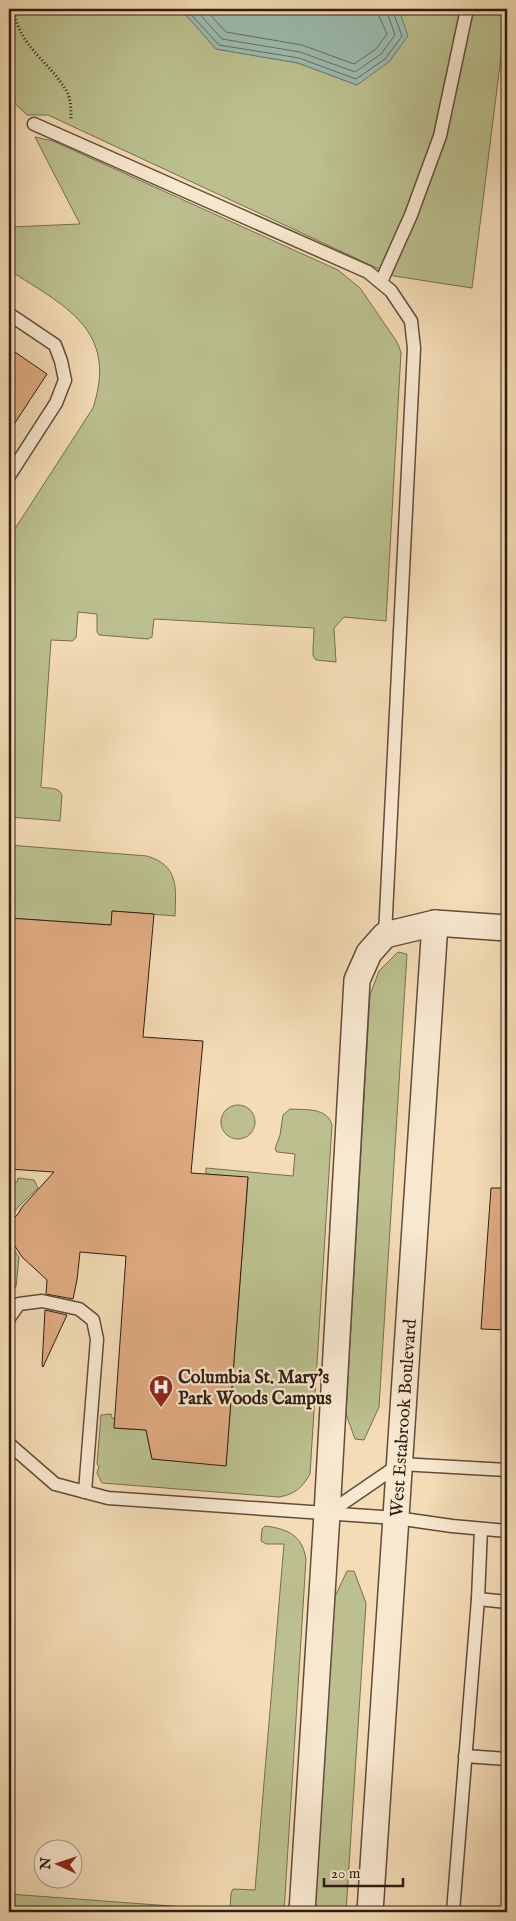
<svg xmlns="http://www.w3.org/2000/svg" width="516" height="1921" viewBox="0 0 516 1921" font-family="'IM FELL English',serif">
	<style>
		.green { fill: #bbc08e; stroke: #766e50 }
		.water { fill: #9cbbaf; stroke: #717b71 }
		.lines { fill: none; stroke-linecap: round; stroke-linejoin: round }
		.shore { stroke: #666c61; stroke-width: 1 }
		.building { fill: #e1ac83; stroke: #301c13 }
		.service-casing { stroke: #614c3c; stroke-width: 15 }
		.minor-casing { stroke: #614c3c; stroke-width: 28 }
		.path { stroke: #301c13; stroke-width: 3; stroke-dasharray: 1 2.5; stroke-linecap: butt }
		.service { stroke: #f8e8d0; stroke-width: 12 }
		.minor { stroke: #f8e8d0; stroke-width: 25 }
		.labels { text-anchor: middle; stroke-width: 4.5; stroke-linejoin: round; paint-order: stroke }
		.poi-label { font-size: 18px; font-weight: bold; fill: #301c13; stroke: #f8e8d0; text-anchor: start }
		.street-label { font-size: 18px; fill: #301c13; stroke: #f8e8d0 }
	</style>
	<rect width="100%" height="100%" fill="#f4dcb6"/>
	<filter id="stains"><feTurbulence type="fractalNoise" baseFrequency=".004" numOctaves="4"/><feColorMatrix values="0 0 0 0 .2 0 0 0 0 .09 0 0 0 0 .02 0 0 0 .5 -.17"/></filter>
	<radialGradient id="worn" r=".72"><stop offset=".6" stop-color="#630" stop-opacity="0"/><stop offset="1" stop-color="#630" stop-opacity=".3"/></radialGradient>
	<g class="green">
		<polygon points="9,9 178,9 187,16 216,49 298,63 357,85 400,13 395,9 507,9 472,288 394,276 48,115 27,115 9,98"/>
		<path d="M35 137 53 141 338 270 360 288 397 342 401 352 386 621 344 617 334 628 336 662 316 660 313 656V650L314 628 154 619 152 637 148 639 99 635 97 632V614L78 612 76 638 72 641 51 640 41 787C48 789 58 786 62 795L60 821 9 817V538L93 408C119 329 64 306 9 270V227L80 224Z"/>
		<path d="M9 845 147 856C179 866 176 887 175 916L112 911V925L9 918Z"/>
		<polygon points="398,952 407,954 379,1407 364,1440 355,1439 346,1414 370,995 379,971"/>
		<circle cx="238" cy="1122" r="17"/>
		<path d="M290 1109C305 1110 327 1107 332 1125L310 1474C302 1488 295 1494 279 1497L102 1483 97 1473 99 1466 97 1464 101 1415 111 1414 112 1418 116 1419 115 1428 146 1430 152 1459 226 1465 248 1178 206 1174V1168L293 1176 295 1154 277 1152 275 1149 280 1135 283 1115Z"/>
		<polygon points="18,1178 34,1180 38,1188 20,1205 9,1218 9,1181 17,1182"/>
		<polygon points="9,1243 19,1257 16,1287 9,1288"/>
		<path d="M265 1526C288 1529 302 1535 306 1559L284 1912H217V1910L230 1911 231 1893 233 1889 255 1890 284 1544H266L261 1541 262 1529Z"/>
		<polygon points="347,1571 354,1571 366,1603 346,1912 314,1912 332,1603"/>
		<polygon points="9,1894 198,1908 198,1912 9,1912"/>
	</g>
	<polygon class="water" points="178,9 395,9 400,13 408,36 389,62 357,85 298,63 216,49 187,16"/>
	<g class="lines">
		<g class="shore">
			<polyline points="186,9 219,45 299,58 356,79 385,59 402,36 392,9"/>
			<polyline points="195,9 222,39 300,52 355,72 381,54 395,35 386,9"/>
			<polyline points="205,9 226,32 302,45 354,64 376,49 387,34 379,16 378,9"/>
		</g>
	</g>
	<g class="building">
		<polygon points="9,348 47,374 9,432"/>
		<polygon points="112,911 154,914 143,1037 203,1041 191,1173 248,1177 226,1466 152,1459 146,1430 114,1428 126,1256 80,1252 77,1280 73,1299 46,1294 47,1280 22,1257 9,1237 9,1223 18,1214 22,1207 54,1172 9,1169 9,918 111,925"/>
		<polygon points="491,1188 507,1188 507,1330 481,1329"/>
		<polygon points="45,1310 67,1315 43,1367 42,1366"/>
	</g>
	<g class="lines">
		<defs>
			<g id="service">
				<polyline points="34,124 368,272 391,291 411,321 414,348 385,935"/>
				<polyline points="381,282 411,215 440,136 467,9"/>
				<polyline points="9,314 55,345 61,361 65,380 56,403 9,476"/>
				<polyline points="9,1318 19,1304 42,1301 79,1309 93,1320 97,1339 85,1492"/>
				<polyline points="9,1444 55,1484 108,1498 396,1518 452,1526 507,1531"/>
				<polyline points="327,1514 400,1464 507,1470"/>
				<polyline points="478,1599 507,1602"/>
				<polyline points="465,1756 507,1759"/>
				<polyline points="453,1912 478,1599 481,1529"/>
			</g>
			<g id="minor">
				<polyline points="302,1912 327,1514 357,980 369,953 385,935 435,923 507,928"/>
				<polyline points="370,1912 435,923"/>
			</g>
		</defs>
		<use href="#service" class="service-casing"/>
		<use href="#minor" class="minor-casing"/>
		<path class="path" d="M13 9C21 50 49 60 67 92 71 99 71 111 71 119"/>
		<use href="#service" class="service"/>
		<use href="#minor" class="minor"/>
	</g>
	<defs>
		<symbol id="hospital-pin" viewBox="-11 -11 22 30"><path d="M0 17L-7.5 6A9.5 9.5 0 1 1 7.5 6Z" fill="#8f2418" stroke="#f8e8d0"/><path d="M-5-5h3v3.5h4V-5h3V5h-3V1.5h-4V5h-3Z" fill="#fff"/></symbol>
	</defs>
	<g fill-rule="evenodd">
		<use href="#hospital-pin" x="147" y="1373" width="28" height="38"/>
	</g>
	<g class="labels">
		<g class="poi-label">
			<text x="178" y="1383">Columbia St. Mary's<tspan x="178" dy="21">Park Woods Campus</tspan></text>
		</g>
		<g class="street-label">
			<text transform="translate(403 1418) rotate(-86)" y="6">West Estabrook Boulevard</text>
		</g>
	</g>
	<rect width="516" height="1921" fill="none" stroke="#f4dcb6" stroke-width="30"/>
	<rect x="10" y="10" width="496" height="1901" fill="none" stroke="#301c13" stroke-width="2.5"/>
	<rect x="15" y="15" width="486" height="1891" fill="none" stroke="#301c13"/>
	<g transform="translate(58 1864) rotate(273)"><circle r="24" fill="#f8e8d0" stroke="#a89684"/>
	<path d="M0-4L9 19L0 12L-9 19Z" fill="#8f2418"/>
	<text y="-8" font-size="14" font-weight="bold" text-anchor="middle" fill="#301c13">N</text>
	</g>
	<path d="M324 1878v8h79v-8" fill="none" stroke="#301c13" stroke-width="2.5"/>
	<text x="331" y="1878" font-size="15" fill="#301c13" stroke="#f8e8d0" stroke-width="4" paint-order="stroke">20 m</text>
	<rect width="100%" height="100%" filter="url(#stains)"/>
	<rect width="100%" height="100%" fill="url(#worn)"/>
</svg>
